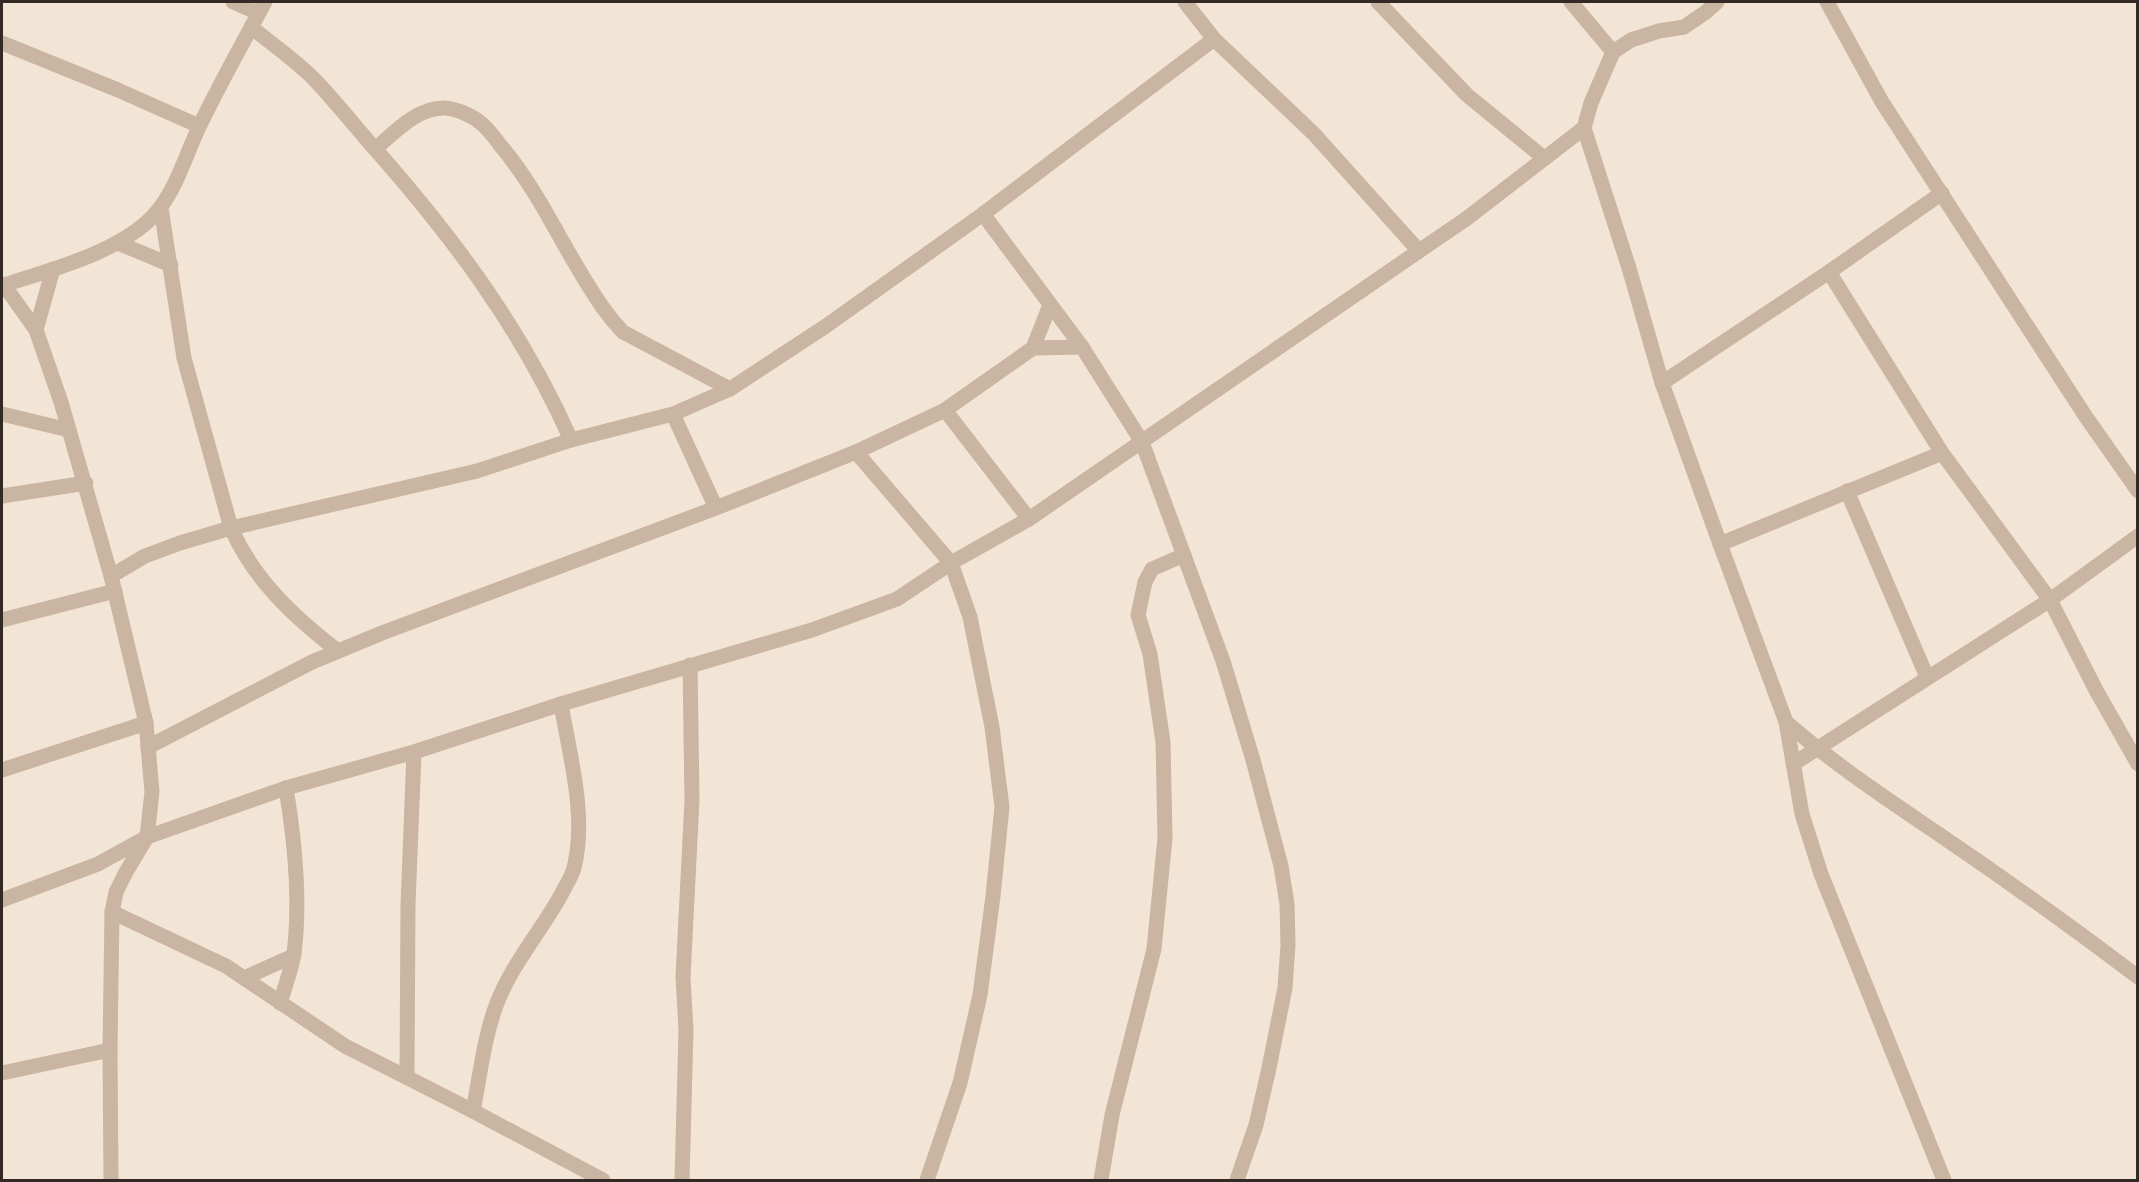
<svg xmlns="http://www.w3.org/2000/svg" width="2139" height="1182" viewBox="0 0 2139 1182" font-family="'Open Sans',sans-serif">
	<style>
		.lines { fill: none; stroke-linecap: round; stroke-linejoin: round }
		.minor { stroke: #cab4a2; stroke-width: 15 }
	</style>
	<rect width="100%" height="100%" fill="#f2e5d6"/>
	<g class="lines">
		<g class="minor">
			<polyline points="233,2 258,13"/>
			<polyline points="1185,2 1214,39 1314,134 1419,251 1466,219 1584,128"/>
			<polyline points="1378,2 1467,95 1544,158"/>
			<polyline points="1571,2 1613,52"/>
			<polyline points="1717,2 1706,12 1684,27 1659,31 1631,40 1613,52 1591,103 1584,128 1629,268 1662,383 1720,544 1786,722 1802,814 1821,874 1944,1180"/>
			<polyline points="1827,2 1882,102 2086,417 2138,491"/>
			<path d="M251 27C272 44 295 60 314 79 333 99 350 120 368 141 450 233 521 327 571 440"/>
			<polyline points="2,43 118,90 199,126"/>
			<path d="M375 149C394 133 417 107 445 108 458 109 473 116 482 124 489 130 495 138 500 145 535 186 557 235 585 280 597 299 607 316 623 332L730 389"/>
			<path d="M161 208 184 358 231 528C254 580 294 617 338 651"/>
			<polyline points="983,214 1082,347 1142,442 1223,661 1253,760 1281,866 1287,904 1288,945 1285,988 1269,1068 1256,1125 1237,1180"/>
			<polyline points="118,243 171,265"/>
			<polyline points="1829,272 1942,453 2050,600 2097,692 2138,764"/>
			<polyline points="2,284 4,285 36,330 61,402 111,576 146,723 152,792 147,837 126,872 116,892 112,912 110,1050 111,1180"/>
			<path d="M4 285C50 270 109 255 146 223 175 198 184 157 201 123 221 82 243 42 265 2"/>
			<polyline points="1050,305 1033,348 1082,347"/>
			<polyline points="36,330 53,269"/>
			<polyline points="1662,383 1829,272 1942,193"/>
			<polyline points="945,410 1029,519"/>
			<polyline points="2,414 69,430"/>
			<polyline points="673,414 716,508"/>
			<polyline points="856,452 951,563 970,617 992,727 1002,807 993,896 980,995 960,1083 927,1180"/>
			<polyline points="1847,491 1927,677"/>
			<polyline points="2,496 86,483"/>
			<polyline points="1720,544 1942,453"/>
			<polyline points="111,576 145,556 180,543 231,528 477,471 571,440 673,414 730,389 826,326 983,214 1214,39"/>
			<polyline points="2,620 115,591"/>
			<path d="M1786 722C1834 764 1884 797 1937 833 2005 879 2072 927 2138 977"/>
			<polyline points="148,747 312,662 382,633 716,508 856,452 945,410 1033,348"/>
			<polyline points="1793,764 2050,600 2138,536"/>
			<polyline points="2,770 146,723"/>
			<polyline points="2,900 98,864 147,837 286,788 414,752 561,704 812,630 897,599 951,563 1029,519 1419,251"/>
			<polyline points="112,912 226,966 345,1046 473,1111 603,1180"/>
			<polyline points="244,978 293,956"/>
			<path d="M280 1003C285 987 291 970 294 954 301 899 295 842 286 788"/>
			<polyline points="2,1073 110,1050"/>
			<polyline points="407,1077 408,905 414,752"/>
			<path d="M473 1111C480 1076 484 1037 497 1003 512 964 542 930 562 893 566 885 572 876 574 868 587 816 570 757 561 704"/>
			<polyline points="682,1180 686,1030 683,977 692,800 690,665"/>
			<polyline points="1101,1180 1112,1115 1154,949 1165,838 1163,742 1150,654 1138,615 1145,582 1152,569 1184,555"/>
		</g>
	</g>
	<rect width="2139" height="1182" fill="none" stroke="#342a25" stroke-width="6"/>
</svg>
